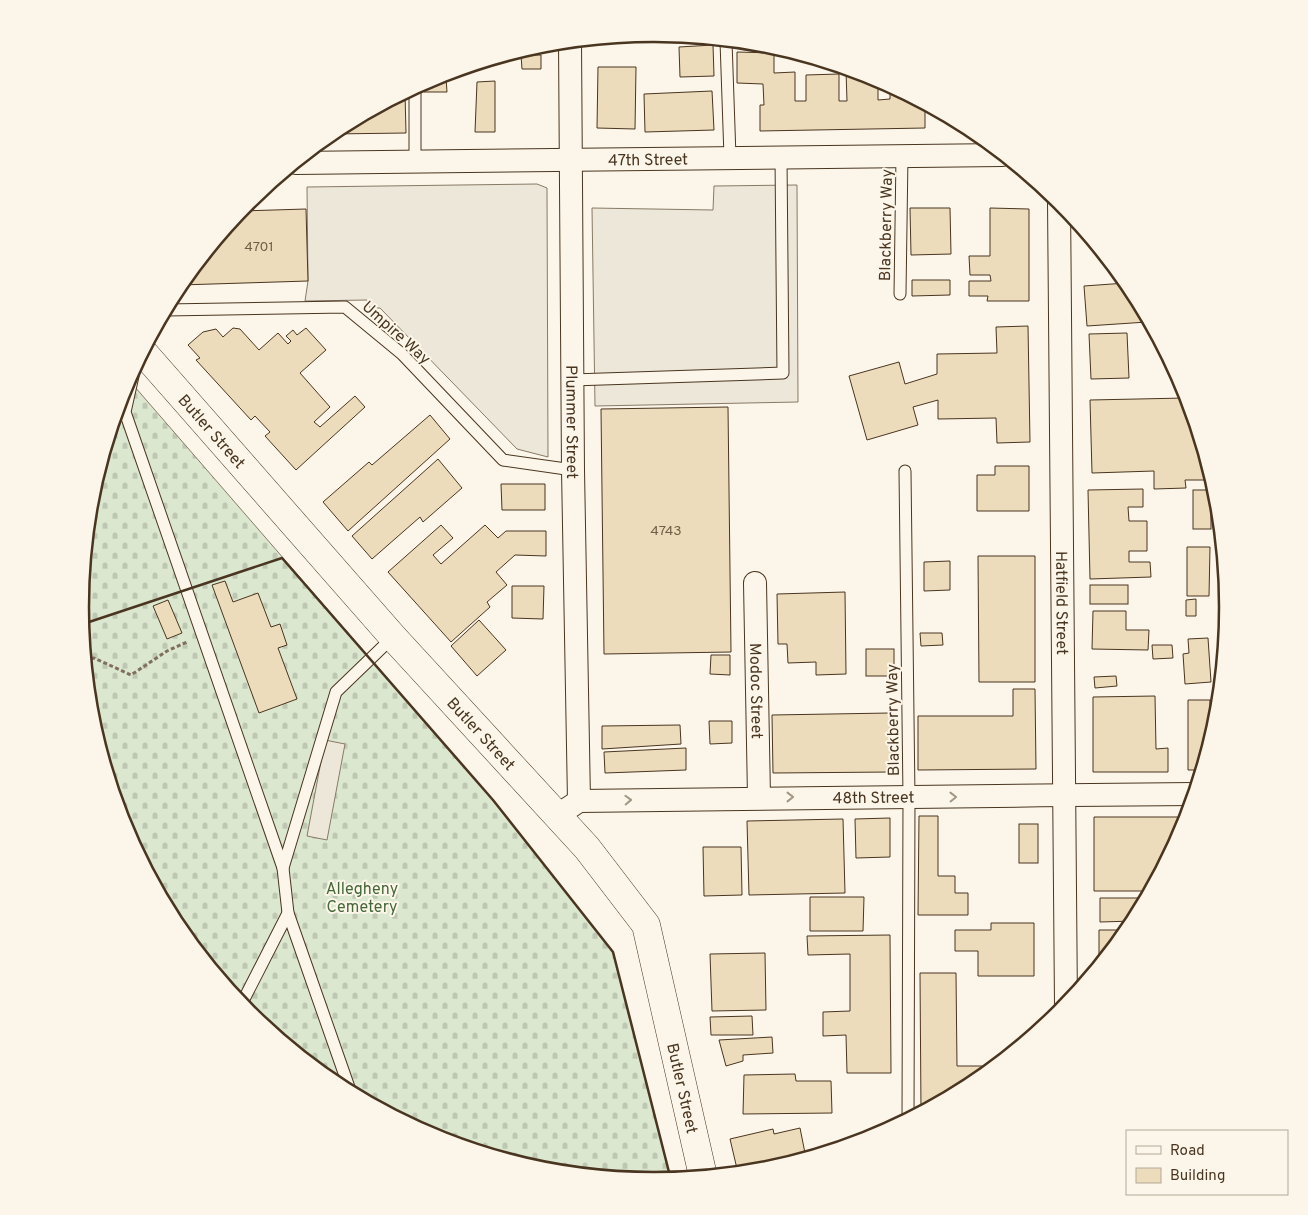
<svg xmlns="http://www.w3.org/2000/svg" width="1308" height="1215" viewBox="0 0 1308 1215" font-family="Overpass,sans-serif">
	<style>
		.cemetery { fill: url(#cemetery-stones); stroke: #887966 }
		.parking { fill: #ede7d9; stroke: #887966 }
		.building { fill: #ecdcbc; stroke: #4a3520 }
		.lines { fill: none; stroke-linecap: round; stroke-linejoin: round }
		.lane-casing { stroke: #4a3520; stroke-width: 13 }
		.street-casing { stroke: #4a3520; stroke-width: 24 }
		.secondary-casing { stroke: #4a3520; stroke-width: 29 }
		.path { stroke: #7f6f5c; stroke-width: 3; stroke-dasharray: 4 2.5; stroke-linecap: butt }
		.lane { stroke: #fbf6e9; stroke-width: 11 }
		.street { stroke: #fbf6e9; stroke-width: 22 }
		.secondary { stroke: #fbf6e9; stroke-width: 28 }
		.wall { stroke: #4a3520; stroke-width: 2.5 }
		.oneway { stroke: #a29684 }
		.labels { text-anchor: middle; stroke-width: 4; stroke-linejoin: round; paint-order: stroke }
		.number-label { font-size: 14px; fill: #725f47 }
		.street-label { font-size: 16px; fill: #4a3520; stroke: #fbf6e9 }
		.park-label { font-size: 16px; fill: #436837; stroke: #fbf6e9 }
		.rim { fill: none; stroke: #4a3520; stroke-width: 2.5 }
	</style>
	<defs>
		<pattern id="cemetery-stones" width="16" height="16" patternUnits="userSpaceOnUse" patternTransform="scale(1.25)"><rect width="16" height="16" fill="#dce7d0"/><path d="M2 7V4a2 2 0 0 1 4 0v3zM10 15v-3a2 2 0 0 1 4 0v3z" fill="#bec7b2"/></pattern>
	</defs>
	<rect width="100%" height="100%" fill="#fbf6e9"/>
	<polygon class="cemetery" points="128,379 493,800 613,952 671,1180 654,1181 542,1170 434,1137 335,1084 248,1013 177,926 124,827 91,719 80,607 91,495"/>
	<g class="parking">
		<polygon points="537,184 547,188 548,457 517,449 380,308 370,308 367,300 305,301 308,281 307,187"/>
		<polygon points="797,185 798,402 595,406 592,208 713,210 714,186"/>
		<polygon points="325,740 345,744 327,840 307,836"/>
	</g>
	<g class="building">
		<polygon points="651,34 651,42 613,42 613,38"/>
		<polygon points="713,45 714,76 680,77 679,47"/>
		<polygon points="737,52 774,53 774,73 795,72 795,101 806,101 806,75 839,74 839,101 847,101 846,71 874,78 878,80 878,100 890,99 890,86 925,105 925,128 760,131 760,105 764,105 763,84 737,83"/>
		<polygon points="521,55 541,55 541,69 522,69"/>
		<polygon points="598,67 636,67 635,129 597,128"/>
		<polygon points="446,78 447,92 424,92 424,83 432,79"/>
		<polygon points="495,81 495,132 475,132 477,82"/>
		<polygon points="712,91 714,130 645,132 644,94"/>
		<polygon points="405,93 406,133 331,134 335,130"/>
		<polygon points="952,119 962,125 952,126"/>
		<polygon points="910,208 950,208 951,254 911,255"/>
		<polygon points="990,208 1029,209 1029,301 987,301 988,296 969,296 969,281 991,281 990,275 970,275 969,256 990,256"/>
		<polygon points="306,209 308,281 180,285 241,211"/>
		<polygon points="912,280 950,280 950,295 912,296"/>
		<polygon points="1126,283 1146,317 1147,322 1087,326 1084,286"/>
		<polygon points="1028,326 1030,442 997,443 996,418 938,419 938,400 913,407 918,425 867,440 849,376 899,362 905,384 937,374 937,354 997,353 996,327"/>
		<polygon points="233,328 240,329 259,350 278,333 288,344 291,341 286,336 293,330 297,335 306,328 326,350 300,373 330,407 314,422 320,427 355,396 365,407 296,470 265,436 270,432 255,416 251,420 196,360 200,358 188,345 203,332 216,329 223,337"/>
		<polygon points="1127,333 1129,378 1091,379 1089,334"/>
		<polygon points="1185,392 1207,464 1208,480 1185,480 1186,488 1154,489 1154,471 1092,473 1090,400 1185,398"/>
		<polygon points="728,407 731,652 604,654 601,409"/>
		<polygon points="430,415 450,439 348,531 323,502 369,462 372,465"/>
		<polygon points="438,459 462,488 423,522 420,517 372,559 352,536"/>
		<polygon points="995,466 1029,466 1029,511 977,511 977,475 995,475"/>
		<polygon points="501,484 545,484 545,510 502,510"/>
		<polygon points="1143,489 1143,507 1128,507 1129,521 1147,521 1147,551 1129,551 1129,562 1150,562 1151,577 1090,579 1088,490"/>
		<rect x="1193" y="490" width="18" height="39"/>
		<polygon points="441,525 453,538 433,555 441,564 485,525 498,538 506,531 546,531 546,556 515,555 496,572 507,585 487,602 490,607 451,642 388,572"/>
		<polygon points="1187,547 1210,547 1209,596 1187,596"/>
		<polygon points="978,556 1035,556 1035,682 979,682"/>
		<polygon points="950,561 950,590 924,591 924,562"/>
		<polygon points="225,581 233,602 258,593 271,627 280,624 287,645 278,648 297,699 259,713 212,585"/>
		<rect x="1090" y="585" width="38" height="19"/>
		<polygon points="512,586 544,586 543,619 512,618"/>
		<polygon points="845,592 846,674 816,675 816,662 788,663 787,644 778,644 777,594"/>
		<polygon points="1196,599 1196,616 1186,616 1186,600"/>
		<polygon points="168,600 182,633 167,639 153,606"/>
		<polygon points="1093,611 1126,611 1126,630 1149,630 1148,650 1092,649"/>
		<polygon points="479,620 506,650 477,676 451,646"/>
		<polygon points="920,633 942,633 943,645 921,646"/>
		<polygon points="1208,638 1211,682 1185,684 1183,654 1189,653 1188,639"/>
		<polygon points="1152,645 1172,645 1173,658 1153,659"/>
		<rect x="866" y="649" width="28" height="27"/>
		<polygon points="711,655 730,655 730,675 710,674"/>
		<polygon points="1116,676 1117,686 1095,688 1094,677"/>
		<polygon points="1013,689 1035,689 1036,769 918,770 918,716 1013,716"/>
		<polygon points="1155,696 1156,749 1168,748 1168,772 1093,772 1093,697"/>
		<polygon points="1188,700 1210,700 1210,742 1201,770 1188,770"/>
		<polygon points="890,713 891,772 773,773 772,715"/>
		<polygon points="709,721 732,721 732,743 710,744"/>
		<polygon points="680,725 681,744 602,749 602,726"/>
		<polygon points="686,748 686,770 605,773 604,752"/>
		<polygon points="919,816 938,816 938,876 955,876 955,893 968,893 968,915 918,915"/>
		<polygon points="1094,817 1187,817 1184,827 1150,891 1094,891"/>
		<polygon points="890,818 890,857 856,858 855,819"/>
		<polygon points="843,819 845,893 749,895 747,821"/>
		<rect x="1019" y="824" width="19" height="39"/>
		<polygon points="703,847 741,847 742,895 704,896"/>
		<polygon points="810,897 864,897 863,931 810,931"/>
		<polygon points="1100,898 1146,898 1134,921 1100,922"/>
		<polygon points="991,923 1034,923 1034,976 978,976 978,951 955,951 955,930 991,930"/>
		<polygon points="1099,930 1128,930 1099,966"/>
		<polygon points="890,935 891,1073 847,1073 846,1035 823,1036 823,1012 850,1011 850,954 808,955 807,936"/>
		<polygon points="765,953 766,1010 712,1011 710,954"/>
		<polygon points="920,973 956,973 957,1066 995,1066 973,1085 921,1112"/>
		<polygon points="752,1016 753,1035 711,1035 710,1017"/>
		<polygon points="772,1037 773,1053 743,1055 743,1061 726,1066 719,1040"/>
		<polygon points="795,1074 796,1081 831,1081 832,1113 743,1114 744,1075"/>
		<polygon points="800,1128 806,1158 766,1170 738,1173 730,1139 773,1129 774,1134"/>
	</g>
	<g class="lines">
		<defs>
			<g id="lane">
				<polyline points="726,41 730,157"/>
				<polyline points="415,88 415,161"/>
				<polyline points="900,294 902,156"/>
				<polyline points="166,310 345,307 402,354 503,460 573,470"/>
				<polyline points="135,367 125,412 283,868 288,913 351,1093"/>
				<polyline points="572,380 783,373 781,157"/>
				<polyline points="905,471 909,798 908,1119"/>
				<polyline points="1227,603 1227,612"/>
				<polyline points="283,868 336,692 393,637"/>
				<polyline points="241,1005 288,913"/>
			</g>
			<g id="street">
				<path id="s1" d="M570 42 573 470 579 801"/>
				<path id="s2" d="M296 163 1002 155"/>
				<path id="s3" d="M1059 201 1066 1005"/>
				<path id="s4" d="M755 583 759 797"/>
				<path id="s5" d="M567 809 579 801C784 797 989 796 1194 794"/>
			</g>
			<g id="secondary">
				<path id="s6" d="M143 352 393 637 587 848 646 925 703 1176"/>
			</g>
		</defs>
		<use href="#lane" class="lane-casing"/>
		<use href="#street" class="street-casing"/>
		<use href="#secondary" class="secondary-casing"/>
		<polyline class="path" points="85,660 94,658 131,675 167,651 187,642"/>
		<use href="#lane" class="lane"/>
		<use href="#street" class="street"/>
		<use href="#secondary" class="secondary"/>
		<polyline class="wall" points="83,624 282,558 493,800 613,952 671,1180"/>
	</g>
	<defs><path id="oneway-chevron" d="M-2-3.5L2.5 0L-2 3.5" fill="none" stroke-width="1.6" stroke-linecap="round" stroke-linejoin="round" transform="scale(1.25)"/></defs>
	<g class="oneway">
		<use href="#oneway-chevron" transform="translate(790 797)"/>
		<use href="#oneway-chevron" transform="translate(953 797) rotate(-1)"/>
		<use href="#oneway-chevron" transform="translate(628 800) rotate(-2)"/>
	</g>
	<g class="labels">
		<g class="number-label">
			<text x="259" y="251">4701</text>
			<text x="666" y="535">4743</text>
		</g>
		<g class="street-label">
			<text dy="6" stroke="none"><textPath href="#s2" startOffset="352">47th Street</textPath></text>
			<text transform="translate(885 225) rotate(-89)" y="6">Blackberry Way</text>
			<text transform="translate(397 332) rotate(42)" y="6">Umpire Way</text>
			<text dy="6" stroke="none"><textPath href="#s1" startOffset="380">Plummer Street</textPath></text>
			<text dy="6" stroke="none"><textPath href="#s6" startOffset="105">Butler Street</textPath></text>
			<text dy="6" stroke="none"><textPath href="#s3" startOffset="402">Hatfield Street</textPath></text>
			<text dy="6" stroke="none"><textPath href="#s4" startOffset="108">Modoc Street</textPath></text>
			<text transform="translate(892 720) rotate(-91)" y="6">Blackberry Way</text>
			<text dy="6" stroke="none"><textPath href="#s6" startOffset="510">Butler Street</textPath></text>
			<text dy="6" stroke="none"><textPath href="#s5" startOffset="309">48th Street</textPath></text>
			<text dy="6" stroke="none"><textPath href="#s6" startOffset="930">Butler Street</textPath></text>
		</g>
		<g class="park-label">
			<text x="362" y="894">Allegheny<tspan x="362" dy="18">Cemetery</tspan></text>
		</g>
	</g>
	<path d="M0 0H1308V1215H0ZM89 607a565 565 0 1 1 1130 0a565 565 0 1 1-1130 0Z" fill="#fbf6e9" fill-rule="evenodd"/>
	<path class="rim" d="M89 607a565 565 0 1 1 1130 0a565 565 0 1 1-1130 0Z"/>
	<rect x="1126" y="1130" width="162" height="65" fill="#fbf6e9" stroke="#b4a999"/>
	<rect x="1136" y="1146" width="25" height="8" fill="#fbf6e9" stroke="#b4a999"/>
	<text x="1170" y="1155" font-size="15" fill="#4a3520">Road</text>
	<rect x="1136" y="1168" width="25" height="15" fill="#ecdcbc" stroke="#b4a999"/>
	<text x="1170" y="1180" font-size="15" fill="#4a3520">Building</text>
</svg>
